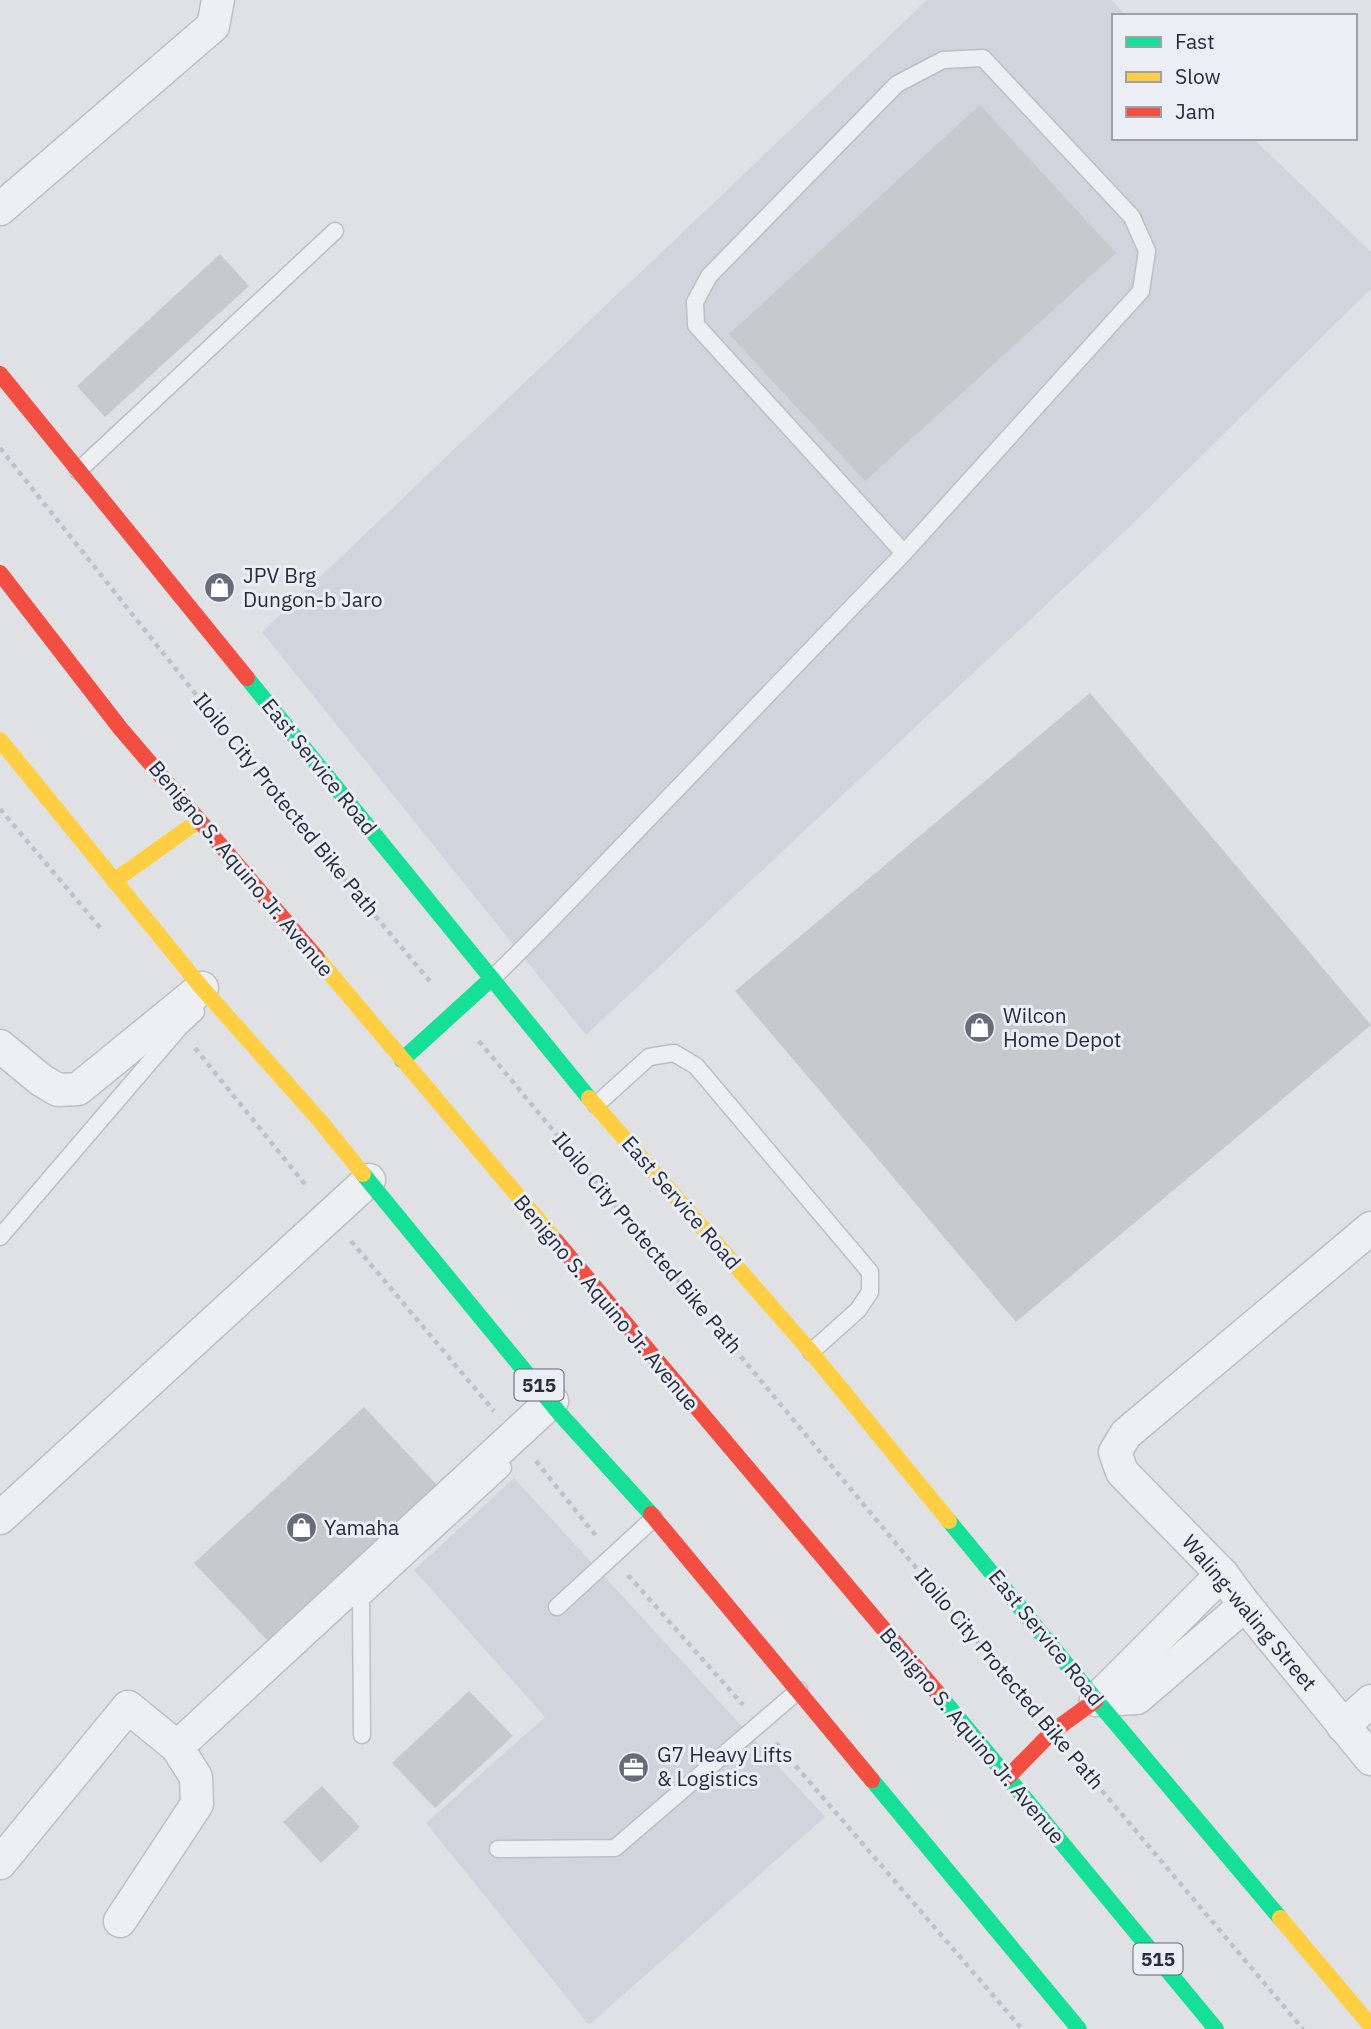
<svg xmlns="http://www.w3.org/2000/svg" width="1371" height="2029" viewBox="0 0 1371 2029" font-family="'IBM Plex Sans',sans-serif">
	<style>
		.built { fill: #d0d4dc }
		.building { fill: #c7c9cd }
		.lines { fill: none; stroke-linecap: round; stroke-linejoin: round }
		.lane-casing { stroke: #bdbfc3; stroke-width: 19 }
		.street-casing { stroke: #bdbfc3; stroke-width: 35 }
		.path { stroke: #c1c2c8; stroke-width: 4.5; stroke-dasharray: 5 5; stroke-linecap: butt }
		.lane { stroke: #eeeff2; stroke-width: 16 }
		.street { stroke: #eeeff2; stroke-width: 32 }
		.fast { stroke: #16e098; stroke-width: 16 }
		.slow { stroke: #ffcf43; stroke-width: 16 }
		.jam { stroke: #f24e42; stroke-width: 16 }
		.labels { text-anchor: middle; stroke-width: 6; stroke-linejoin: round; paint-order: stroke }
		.shield { fill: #ebeff5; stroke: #606776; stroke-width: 2 }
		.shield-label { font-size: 19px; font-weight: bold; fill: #252d3f }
		.poi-label { font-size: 21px; fill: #252d3f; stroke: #ebeff5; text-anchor: start }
		.street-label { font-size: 21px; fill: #252d3f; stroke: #ebeff5 }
	</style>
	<rect width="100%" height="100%" fill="#dfe1e5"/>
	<g class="built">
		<polygon points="927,0 1111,0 1127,16 1114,16 1114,138 1253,138 1371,252 1371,289 1125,531 586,1035 262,632"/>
		<polygon points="514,1478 825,1817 589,2025 426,1823 545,1717 414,1570"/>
	</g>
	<g class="building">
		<polygon points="980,105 1116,253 865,481 729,334"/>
		<polygon points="220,254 249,286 105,417 77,386"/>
		<polygon points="1090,693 1371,1025 1016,1322 735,991"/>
		<polygon points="364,1407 438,1486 269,1642 194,1563"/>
		<polygon points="469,1691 513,1736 435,1808 392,1763"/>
		<polygon points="322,1786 360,1827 321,1863 283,1822"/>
	</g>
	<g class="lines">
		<defs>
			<g id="lane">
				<polyline points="78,471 335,231"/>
				<polyline points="492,979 548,923 904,553 1141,291 1147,251 1132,217 983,58 943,60 897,84 709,276 695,302 696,325 904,553"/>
				<polyline points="596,1105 649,1057 674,1053 696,1066 870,1272 870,1292 858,1310 811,1352"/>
				<polyline points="0,1237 179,1028 196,1012"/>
				<polyline points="557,1607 654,1518"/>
				<polyline points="362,1735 361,1599 503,1468"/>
				<polyline points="498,1849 615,1848 799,1690"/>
			</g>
			<g id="street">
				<polyline points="0,209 213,26 218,0"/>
				<polyline points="0,1046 41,1080 58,1090 78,1089 202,988"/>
				<polyline points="1371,1228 1126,1434 1115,1452 1122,1472 1222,1574 1245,1605 1371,1759"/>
				<polyline points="0,1518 369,1180"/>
				<polyline points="1096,1700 1137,1698 1245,1605"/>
				<polyline points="1096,1700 1222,1574"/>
				<polyline points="1343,1726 1371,1701"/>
				<polyline points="0,1863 128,1707 177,1747"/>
				<polyline points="120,1921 197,1804 196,1777 177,1747 552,1401"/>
			</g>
		</defs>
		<use href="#lane" class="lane-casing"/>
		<use href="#street" class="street-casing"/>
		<g class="path">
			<polyline points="0,448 307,834 433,985"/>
			<polyline points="0,809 103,931"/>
			<polyline points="479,1041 1030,1705"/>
			<polyline points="195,1048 308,1188"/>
			<polyline points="351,1241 494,1411"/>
			<polyline points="536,1461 596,1536"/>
			<polyline points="628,1575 743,1705"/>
			<polyline points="776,1743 1022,2029"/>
			<polyline points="1076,1760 1303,2029"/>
		</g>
		<use href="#lane" class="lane"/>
		<use href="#street" class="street"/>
		<g class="fast">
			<polyline points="247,678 589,1098"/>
			<polyline points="402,1060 491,979"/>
			<polyline points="363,1174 560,1414 651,1514"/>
			<polyline points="949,1521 1096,1700 1280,1918"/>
			<polyline points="941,1697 1216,2029"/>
			<polyline points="872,1780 1079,2029"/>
		</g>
		<g class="slow">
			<polyline points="0,740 202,988 321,1122 363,1174"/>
			<polyline points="114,881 198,821"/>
			<polyline points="317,958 556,1241"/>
			<polyline points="589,1098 811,1352 949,1521"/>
			<polyline points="1280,1918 1371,2026"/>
		</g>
		<g class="jam">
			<polyline points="0,374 247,678"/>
			<polyline points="0,573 120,728 317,958"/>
			<polyline points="556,1241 941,1697"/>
			<polyline points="651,1514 872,1780"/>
			<polyline points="1008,1777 1052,1732 1096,1700"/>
		</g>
	</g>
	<defs>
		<symbol id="shop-disc" viewBox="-11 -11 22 22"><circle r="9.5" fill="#666c79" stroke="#ebeff5"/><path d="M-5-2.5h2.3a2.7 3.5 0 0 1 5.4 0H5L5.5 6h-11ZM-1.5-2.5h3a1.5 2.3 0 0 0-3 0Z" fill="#fff"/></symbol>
		<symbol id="office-disc" viewBox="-11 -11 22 22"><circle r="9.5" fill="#666c79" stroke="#ebeff5"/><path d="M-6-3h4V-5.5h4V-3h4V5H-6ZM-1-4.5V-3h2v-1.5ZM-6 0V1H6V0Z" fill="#fff"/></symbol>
	</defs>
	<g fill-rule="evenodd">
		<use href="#shop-disc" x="202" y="570" width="35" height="35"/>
		<use href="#shop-disc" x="962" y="1010" width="35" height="35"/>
		<use href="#shop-disc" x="284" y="1510" width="35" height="35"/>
		<use href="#office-disc" x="616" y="1750" width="35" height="35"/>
	</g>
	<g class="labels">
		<g class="shield">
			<rect x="514.5" y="1369.5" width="49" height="31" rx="5"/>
			<rect x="1133.5" y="1943.5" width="49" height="31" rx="5"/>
		</g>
		<g class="shield-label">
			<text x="539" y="1392">515</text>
			<text x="1158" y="1966">515</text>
		</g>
		<g class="poi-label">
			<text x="243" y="583">JPV Brg<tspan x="243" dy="24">Dungon-b Jaro</tspan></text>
			<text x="1003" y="1023">Wilcon<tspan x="1003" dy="24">Home Depot</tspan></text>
			<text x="324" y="1535">Yamaha</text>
			<text x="657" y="1762">G7 Heavy Lifts<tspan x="657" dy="24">&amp; Logistics</tspan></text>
		</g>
		<g class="street-label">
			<text transform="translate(319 767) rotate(51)" y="7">East Service Road</text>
			<text transform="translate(286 805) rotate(51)" y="7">Iloilo City Protected Bike Path</text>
			<text transform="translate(241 869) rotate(50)" y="7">Benigno S. Aquino Jr. Avenue</text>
			<text transform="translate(681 1203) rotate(49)" y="7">East Service Road</text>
			<text transform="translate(647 1243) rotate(50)" y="7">Iloilo City Protected Bike Path</text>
			<text transform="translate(606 1303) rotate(50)" y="7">Benigno S. Aquino Jr. Avenue</text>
			<text transform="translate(1249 1613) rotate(50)" y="7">Waling-waling Street</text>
			<text transform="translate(1046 1638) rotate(51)" y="7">East Service Road</text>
			<text transform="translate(1009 1679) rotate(50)" y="7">Iloilo City Protected Bike Path</text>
			<text transform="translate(972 1736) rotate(50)" y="7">Benigno S. Aquino Jr. Avenue</text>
		</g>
	</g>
	<rect x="1112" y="14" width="245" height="126" fill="#ebeff5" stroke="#9ca1ac" stroke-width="2"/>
	<rect x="1126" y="37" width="35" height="10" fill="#16e098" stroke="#9ca1ac" stroke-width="2"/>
	<text x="1175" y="49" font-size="21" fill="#252d3f">Fast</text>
	<rect x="1126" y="72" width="35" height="10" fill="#ffcf43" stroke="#9ca1ac" stroke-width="2"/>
	<text x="1175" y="84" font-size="21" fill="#252d3f">Slow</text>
	<rect x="1126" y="107" width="35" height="10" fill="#f24e42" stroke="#9ca1ac" stroke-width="2"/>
	<text x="1175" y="119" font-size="21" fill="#252d3f">Jam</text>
</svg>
